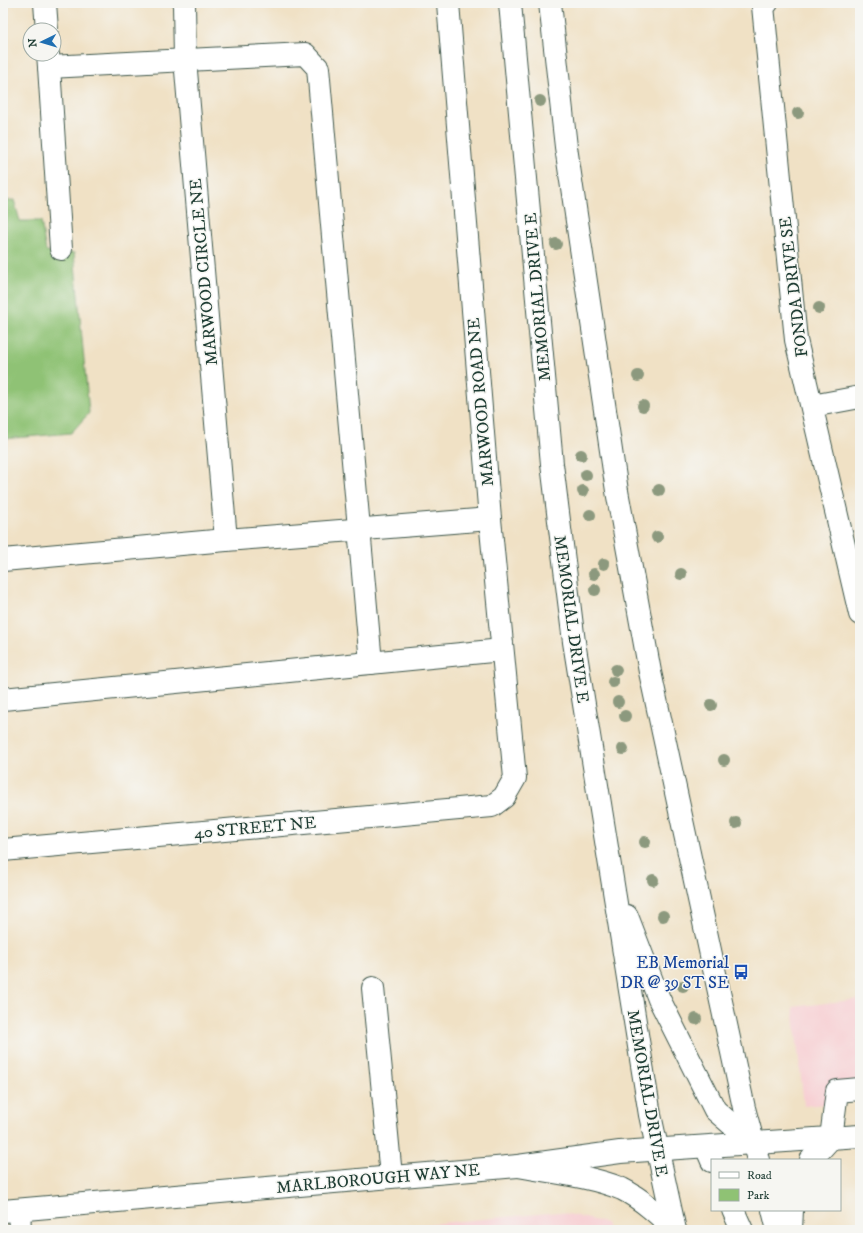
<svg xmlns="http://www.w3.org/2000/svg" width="863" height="1233" viewBox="0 0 863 1233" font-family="'IM FELL DW Pica',serif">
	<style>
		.built { fill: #f7cfd3 }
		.green { fill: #8fc274; stroke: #578054 }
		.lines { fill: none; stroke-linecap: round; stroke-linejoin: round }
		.minor-casing { stroke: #3e564a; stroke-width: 24 }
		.major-casing { stroke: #3e564a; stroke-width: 24 }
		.minor { stroke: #fff; stroke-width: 22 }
		.major { stroke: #fff; stroke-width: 22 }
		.tree { fill: #8c997e }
		.labels { text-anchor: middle; stroke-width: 3; stroke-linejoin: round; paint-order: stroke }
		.street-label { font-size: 17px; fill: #1f3d34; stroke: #f6f6f2 }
		.transit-label { font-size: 17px; fill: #164399; stroke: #f6f6f2; text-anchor: end }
	</style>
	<rect width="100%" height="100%" fill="#f6f6f2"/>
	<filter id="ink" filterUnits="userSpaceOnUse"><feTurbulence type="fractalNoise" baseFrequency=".025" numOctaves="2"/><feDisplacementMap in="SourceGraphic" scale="8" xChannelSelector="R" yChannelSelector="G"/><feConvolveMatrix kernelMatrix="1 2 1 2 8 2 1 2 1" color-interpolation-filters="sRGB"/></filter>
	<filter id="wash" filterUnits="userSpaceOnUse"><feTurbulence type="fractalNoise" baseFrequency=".012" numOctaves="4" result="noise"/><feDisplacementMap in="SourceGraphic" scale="16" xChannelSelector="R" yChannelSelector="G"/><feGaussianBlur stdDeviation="0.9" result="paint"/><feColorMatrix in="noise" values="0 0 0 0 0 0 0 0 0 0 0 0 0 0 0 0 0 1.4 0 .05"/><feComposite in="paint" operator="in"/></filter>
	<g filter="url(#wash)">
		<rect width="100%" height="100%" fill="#f0e1c5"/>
		<g class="built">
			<polygon points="860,999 860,1101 804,1106 793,1007"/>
			<polygon points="560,1212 606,1223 608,1230 363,1230"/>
		</g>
		<polygon class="green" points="14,200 20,221 41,221 46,251 74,253 89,413 71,433 3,439 3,201"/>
	</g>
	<g filter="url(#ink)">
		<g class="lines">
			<defs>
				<g id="minor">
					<polyline points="45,3 47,30"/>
					<polyline points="767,3 763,6 796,340 860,614"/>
					<polyline points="48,54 49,67 305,54 318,68 371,663"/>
					<polyline points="49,67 61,249"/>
					<polyline points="812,406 860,397"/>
					<polyline points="226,540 490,519"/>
					<polyline points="3,560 226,540 185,59 184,3"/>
					<polyline points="3,699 502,650"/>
					<polyline points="3,850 492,806 504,797 515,778 490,519 448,3"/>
					<polyline points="373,988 391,1176"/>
					<polyline points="831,1138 837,1091 860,1089"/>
					<polyline points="19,1210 20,1230"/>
					<polyline points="3,1211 518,1166 620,1152 860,1136"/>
				</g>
				<g id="major">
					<polyline points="510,3 552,464 574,642 650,1115 675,1230"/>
					<polyline points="550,3 566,147 617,491 650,672 744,1108 758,1160"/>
					<polyline points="627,916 659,999 715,1110 753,1143"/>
					<polyline points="706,1147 712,1161"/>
					<polyline points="811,1160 831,1138"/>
					<path d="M518 1166C550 1172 591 1176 622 1189 642 1199 659 1215 675 1230"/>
					<polyline points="733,1210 742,1230"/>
					<polyline points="773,1210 778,1230"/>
					<polyline points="791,1230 792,1210"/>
				</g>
			</defs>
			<use href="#minor" class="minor-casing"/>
			<use href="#major" class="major-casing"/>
			<use href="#minor" class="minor"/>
			<use href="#major" class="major"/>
		</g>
		<g class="tree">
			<circle cx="540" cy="101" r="6"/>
			<circle cx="798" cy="113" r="6"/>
			<circle cx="556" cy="244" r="6"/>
			<circle cx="819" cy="308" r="6"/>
			<circle cx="638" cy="376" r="6"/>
			<circle cx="643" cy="406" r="6"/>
			<circle cx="581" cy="455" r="6"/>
			<circle cx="586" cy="475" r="6"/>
			<circle cx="659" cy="490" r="6"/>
			<circle cx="583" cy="491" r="6"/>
			<circle cx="590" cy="515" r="6"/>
			<circle cx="657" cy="537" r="6"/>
			<circle cx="604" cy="564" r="6"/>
			<circle cx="594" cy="574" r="6"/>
			<circle cx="681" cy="574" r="6"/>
			<circle cx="595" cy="590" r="6"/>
			<circle cx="616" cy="670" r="6"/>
			<circle cx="613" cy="682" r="6"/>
			<circle cx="618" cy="702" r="6"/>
			<circle cx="711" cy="705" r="6"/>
			<circle cx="625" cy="716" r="6"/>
			<circle cx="623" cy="749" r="6"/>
			<circle cx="724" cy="760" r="6"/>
			<circle cx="736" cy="823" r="6"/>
			<circle cx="645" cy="842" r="6"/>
			<circle cx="653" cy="880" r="6"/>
			<circle cx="663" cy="916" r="6"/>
			<circle cx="683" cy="986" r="6"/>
			<circle cx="696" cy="1019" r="6"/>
		</g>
	</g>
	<defs>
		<symbol id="bus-bare" viewBox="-9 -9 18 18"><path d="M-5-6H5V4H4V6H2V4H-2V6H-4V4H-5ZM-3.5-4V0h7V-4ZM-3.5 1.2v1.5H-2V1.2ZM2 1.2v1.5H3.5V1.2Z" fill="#1a4fb4" stroke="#f6f6f2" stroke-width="2.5" paint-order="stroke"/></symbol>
	</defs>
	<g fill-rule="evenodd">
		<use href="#bus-bare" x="730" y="961" width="22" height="22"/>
	</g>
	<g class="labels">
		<g class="street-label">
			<text transform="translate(203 272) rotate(-95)" y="6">MARWOOD CIRCLE NE</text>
			<text transform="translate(793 287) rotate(-97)" y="6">FONDA DRIVE SE</text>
			<text transform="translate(537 297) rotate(-95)" y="6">MEMORIAL DRIVE E</text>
			<text transform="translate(480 402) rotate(-95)" y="6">MARWOOD ROAD NE</text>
			<text transform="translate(572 619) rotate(82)" y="6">MEMORIAL DRIVE E</text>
			<text transform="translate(255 827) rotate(-5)" y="6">40 STREET NE</text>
			<text transform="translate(648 1093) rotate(80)" y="6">MEMORIAL DRIVE E</text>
			<text transform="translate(378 1178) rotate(-5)" y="6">MARLBOROUGH WAY NE</text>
		</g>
		<g class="transit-label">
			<text x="729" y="968">EB Memorial<tspan x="729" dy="20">DR @ 39 ST SE</tspan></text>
		</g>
	</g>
	<rect width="863" height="1233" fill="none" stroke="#f6f6f2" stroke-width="16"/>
	<rect x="711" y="1159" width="130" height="52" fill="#f6f6f2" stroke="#a0aca6"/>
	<rect x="719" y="1172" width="20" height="6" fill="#ffffff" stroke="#a0aca6"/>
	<text x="747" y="1179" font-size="12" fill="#1f3d34">Road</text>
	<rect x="719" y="1189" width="20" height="12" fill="#8fc274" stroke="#a0aca6"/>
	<text x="747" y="1199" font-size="12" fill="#1f3d34">Park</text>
	<g transform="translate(42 42) rotate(265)"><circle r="19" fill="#f6f6f2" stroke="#a0aca6"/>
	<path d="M0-3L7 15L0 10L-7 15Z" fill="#1f6fb2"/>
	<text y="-6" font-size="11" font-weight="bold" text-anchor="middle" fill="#1f3d34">N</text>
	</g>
</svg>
